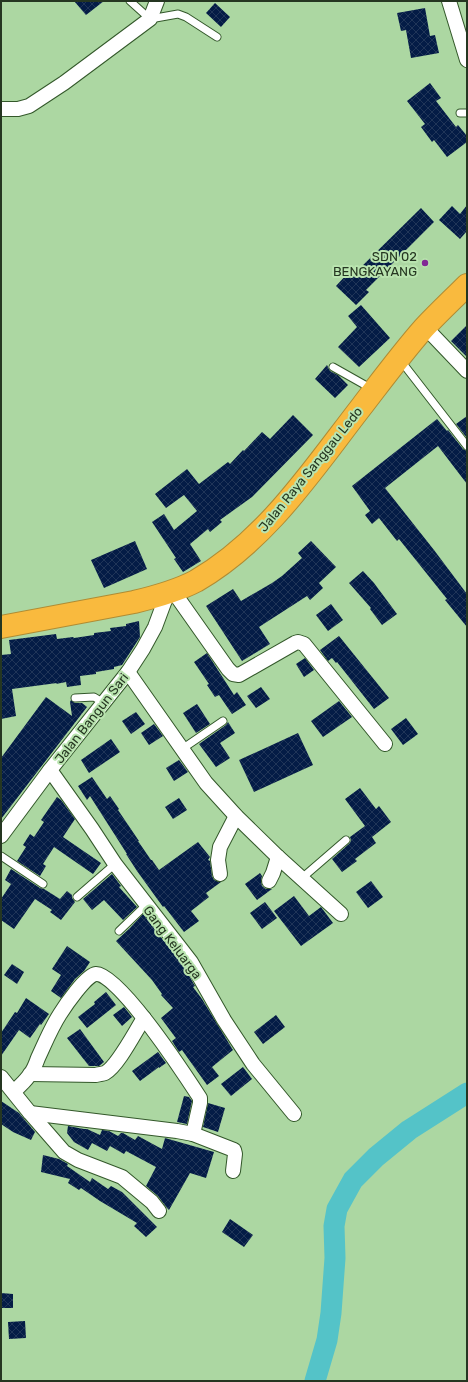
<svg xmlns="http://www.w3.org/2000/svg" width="468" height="1382" viewBox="0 0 468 1382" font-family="Rubik,sans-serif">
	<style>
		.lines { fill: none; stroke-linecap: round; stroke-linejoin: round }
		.river { stroke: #54c3c8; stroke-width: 21 }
		.building { fill: url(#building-cross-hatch) }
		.lane-casing { stroke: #33582a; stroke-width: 9 }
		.street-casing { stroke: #33582a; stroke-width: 16 }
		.highway-casing { stroke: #af8c34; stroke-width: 24 }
		.lane { stroke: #fff; stroke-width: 7 }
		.street { stroke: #fff; stroke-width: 14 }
		.highway { stroke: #f9ba3e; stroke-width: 22 }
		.poi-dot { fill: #822895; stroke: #b9e4af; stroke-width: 1.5 }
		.labels { text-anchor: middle; stroke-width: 4; stroke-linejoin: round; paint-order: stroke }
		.poi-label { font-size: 13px; fill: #253621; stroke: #b9e4af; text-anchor: end }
		.street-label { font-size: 13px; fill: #253621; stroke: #b9e4af }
	</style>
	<defs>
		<pattern id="building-cross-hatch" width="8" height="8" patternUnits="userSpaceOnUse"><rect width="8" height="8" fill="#041c46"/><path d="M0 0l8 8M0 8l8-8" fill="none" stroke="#203558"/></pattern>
	</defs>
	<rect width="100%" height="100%" fill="#acd7a2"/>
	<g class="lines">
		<polyline class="river" points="315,1381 327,1340 331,1313 335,1258 334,1226 337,1209 353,1180 376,1157 409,1130 467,1093"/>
	</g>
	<g class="building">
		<polygon points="74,1 104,1 86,15"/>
		<polygon points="215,3 230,17 221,27 206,13"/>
		<polygon points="425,8 430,36 435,35 439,53 411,58 406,30 401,31 397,13"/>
		<polygon points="430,83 441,98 436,101 456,127 458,125 467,136 467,142 447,157 434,140 432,142 421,127 425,124 407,101"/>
		<polygon points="467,205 467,231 460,239 439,220 452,206 460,214"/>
		<polygon points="421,208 434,222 366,290 369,292 356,305 336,286 348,273 352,276"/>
		<polygon points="361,305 390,338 359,367 338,347 357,327 348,316"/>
		<polygon points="467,325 467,357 451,341"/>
		<polygon points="327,365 330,371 338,375 348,385 335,398 315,379"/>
		<polygon points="293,415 313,435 252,497 220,520 222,522 210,532 208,529 190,544 201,561 183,572 174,559 176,558 152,522 164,514 174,530 197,511 184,495 166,508 155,494 187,469 199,484 228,462 230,464 243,450 244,451 262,432 270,439"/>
		<polygon points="467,416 467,438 456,424"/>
		<polygon points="437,419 447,431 448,430 463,449 467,451 467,484 438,446 385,488 434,550 467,594 467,627 445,600 447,599 399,539 397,541 379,518 372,524 365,515 370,511 352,486"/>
		<polygon points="135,541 147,569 104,588 91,560"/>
		<polygon points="311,541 336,567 319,583 323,588 310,600 307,596 259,627 270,644 242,661 206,606 233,589 241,601 272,583 282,576 302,558 298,553"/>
		<polygon points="363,571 374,583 397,614 382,625 370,609 371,608 349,583"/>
		<polygon points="331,604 343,620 328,631 316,615"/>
		<polygon points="139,621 140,637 122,665 114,667 114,669 96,672 96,674 80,676 81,685 67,687 66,682 56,684 57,683 12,689 16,716 1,719 1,655 11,654 9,640 56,634 57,639 73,637 74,638 94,635 94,633 111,631 110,628 126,626 126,624"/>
		<polygon points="339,636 389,698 374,709 337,662 336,663 332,658 328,661 320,650"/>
		<polygon points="207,653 234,695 237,692 246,705 232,714 219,695 215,697 207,685 209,684 194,662"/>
		<polygon points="305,658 314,670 304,677 296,664"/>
		<polygon points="261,687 270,699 256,708 247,696"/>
		<polygon points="46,697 72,716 70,702 71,700 75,703 82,703 87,707 1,819 1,758"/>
		<polygon points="339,701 352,717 323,737 311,721"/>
		<polygon points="197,704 210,724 196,733 183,713"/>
		<polygon points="136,712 145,724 131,734 122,721"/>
		<polygon points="406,718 418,734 403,745 391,729"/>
		<polygon points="228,722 235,733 220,743 230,758 216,767 199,744 226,725"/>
		<polygon points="154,724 163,736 149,745 141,733"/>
		<polygon points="298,733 313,765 254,792 239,760"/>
		<polygon points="111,739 120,752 89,773 81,760"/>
		<polygon points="179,760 188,772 174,781 166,768"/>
		<polygon points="92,777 107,799 110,796 119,809 118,810 139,841 138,841 151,860 152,860 159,870 198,842 210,857 208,860 210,861 212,876 214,880 221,882 206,893 209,897 191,911 199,921 184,932 164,906 163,907 137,871 126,854 127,854 90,796 87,800 78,786"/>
		<polygon points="360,788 376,809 379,806 391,822 372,837 376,843 355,859 357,861 342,872 332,859 350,843 351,840 350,837 365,826 345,799"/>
		<polygon points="57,797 61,800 75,819 63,837 101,863 93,874 54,847 43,864 46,866 40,876 17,861 26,847 23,845 30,834 34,837 44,822 41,820"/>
		<polygon points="179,798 187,810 173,819 165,807"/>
		<polygon points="11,869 40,888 44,889 60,899 67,891 72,895 72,898 75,902 61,920 50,912 52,910 35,899 14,929 1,920 1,899 11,884 5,880"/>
		<polygon points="260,873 262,876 261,881 262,886 266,889 272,889 257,900 245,884"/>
		<polygon points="112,874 121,886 119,887 137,907 123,920 104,900 92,910 83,899"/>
		<polygon points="371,881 383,897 368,908 356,892"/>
		<polygon points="294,896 309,916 321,907 333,923 301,946 274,911"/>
		<polygon points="265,902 277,918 262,929 250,913"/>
		<polygon points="143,914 184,967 195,986 193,987 202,999 233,1050 212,1067 219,1076 207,1085 182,1050 179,1052 172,1041 176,1038 175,1037 161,1018 173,1008 161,995 162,994 152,980 116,941 130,928"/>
		<polygon points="67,946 90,962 84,971 75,979 61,998 51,991 61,975 52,969"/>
		<polygon points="12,964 24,972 17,984 4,975"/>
		<polygon points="106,992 116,1005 87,1028 78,1017 95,1004 94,1002"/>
		<polygon points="26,998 49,1014 41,1025 40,1024 30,1038 19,1030 1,1056 1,1033 15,1012 17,1013"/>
		<polygon points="124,1007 132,1017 122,1026 113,1015"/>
		<polygon points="276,1015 285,1027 263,1044 254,1032"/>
		<polygon points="80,1029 104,1062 99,1066 89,1066 67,1038"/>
		<polygon points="158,1052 166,1063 159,1068 159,1067 140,1081 132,1071"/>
		<polygon points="243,1067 252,1079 231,1096 221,1084"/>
		<polygon points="184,1096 189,1097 192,1101 187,1124 177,1122"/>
		<polygon points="1,1101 19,1113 35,1132 31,1140 13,1132 1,1124"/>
		<polygon points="208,1103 225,1108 218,1132 203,1127"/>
		<polygon points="68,1126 84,1129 87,1129 100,1135 102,1130 109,1131 118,1136 121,1133 123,1133 135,1140 138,1136 162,1149 165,1138 214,1152 206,1178 190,1173 169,1210 167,1208 158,1196 146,1186 156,1167 126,1151 124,1154 110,1146 107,1151 92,1143 88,1150 74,1142 67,1133"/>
		<polygon points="43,1155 59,1159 68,1164 67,1166 90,1182 92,1178 108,1189 111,1186 122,1192 157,1227 146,1237 134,1226 137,1223 100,1201 81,1188 79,1190 68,1183 70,1179 41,1172"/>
		<polygon points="230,1219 253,1235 244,1247 222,1232"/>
		<polygon points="1,1293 13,1294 13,1308 1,1308"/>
		<polygon points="25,1321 26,1338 9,1339 8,1322"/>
	</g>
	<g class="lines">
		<defs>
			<g id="lane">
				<polyline points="130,1 150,19 178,14 186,17 217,37"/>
				<polyline points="460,113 467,113"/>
				<polyline points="401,361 467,446"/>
				<polyline points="333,367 372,389"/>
				<polyline points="75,698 94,697 104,703"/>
				<polyline points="182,749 223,721"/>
				<polyline points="1,856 43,884"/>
				<polyline points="302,878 346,840"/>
				<polyline points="77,897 115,864"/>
				<polyline points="119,931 146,905"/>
			</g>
			<g id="street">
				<polyline points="449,1 467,60"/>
				<polyline points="1,109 18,109 29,106 64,83 150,19 157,1"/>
				<polyline points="425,327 467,371"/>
				<polyline points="173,591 228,669 233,674 239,675 295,643 298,642 304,644 385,744"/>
				<polyline points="128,672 206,783 236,816 278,857 341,914"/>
				<polyline points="50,770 92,829 115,864 191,962 224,1020 253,1064 294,1114"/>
				<polyline points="1,836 50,770 128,672 143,649 155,627 168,592"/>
				<polyline points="220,874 218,860 220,847 236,816"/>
				<polyline points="269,881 273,873 278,857"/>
				<path d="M31 1074 96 1075C99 1074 102 1074 105 1073 118 1066 136 1030 144 1018"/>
				<polyline points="1,1077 30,1113 64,1152 78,1160 122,1177 152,1202 159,1211"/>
				<path d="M14 1092C19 1086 26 1081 30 1074 34 1070 36 1063 38 1058 45 1043 51 1028 60 1014 65 1006 86 975 96 974 118 972 187 1078 200 1098V1103L193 1134"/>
				<polyline points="30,1113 177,1131 193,1134 234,1150 235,1154 233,1171"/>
			</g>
			<path id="highway" d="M1 627 134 602C155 597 177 591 196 581 267 540 313 469 362 406 382 380 402 353 424 328 438 313 453 299 467 285"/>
		</defs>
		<use href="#lane" class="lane-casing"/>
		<use href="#street" class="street-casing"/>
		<use href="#highway" class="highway-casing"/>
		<use href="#lane" class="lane"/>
		<use href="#street" class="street"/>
		<use href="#highway" class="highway"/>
	</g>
	<circle class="poi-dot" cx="425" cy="263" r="4"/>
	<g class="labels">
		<g class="poi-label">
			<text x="417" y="261">SDN 02<tspan x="417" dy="15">BENGKAYANG</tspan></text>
		</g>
		<g class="street-label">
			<text transform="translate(310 469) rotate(-51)" y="5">Jalan Raya Sanggau Ledo</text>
			<text transform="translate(91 718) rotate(-52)" y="5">Jalan Bangun Sari</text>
			<text transform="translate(173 942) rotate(53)" y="5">Gang Keluarga</text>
		</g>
	</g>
	<rect width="468" height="1382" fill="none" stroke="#253621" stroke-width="4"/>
</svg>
